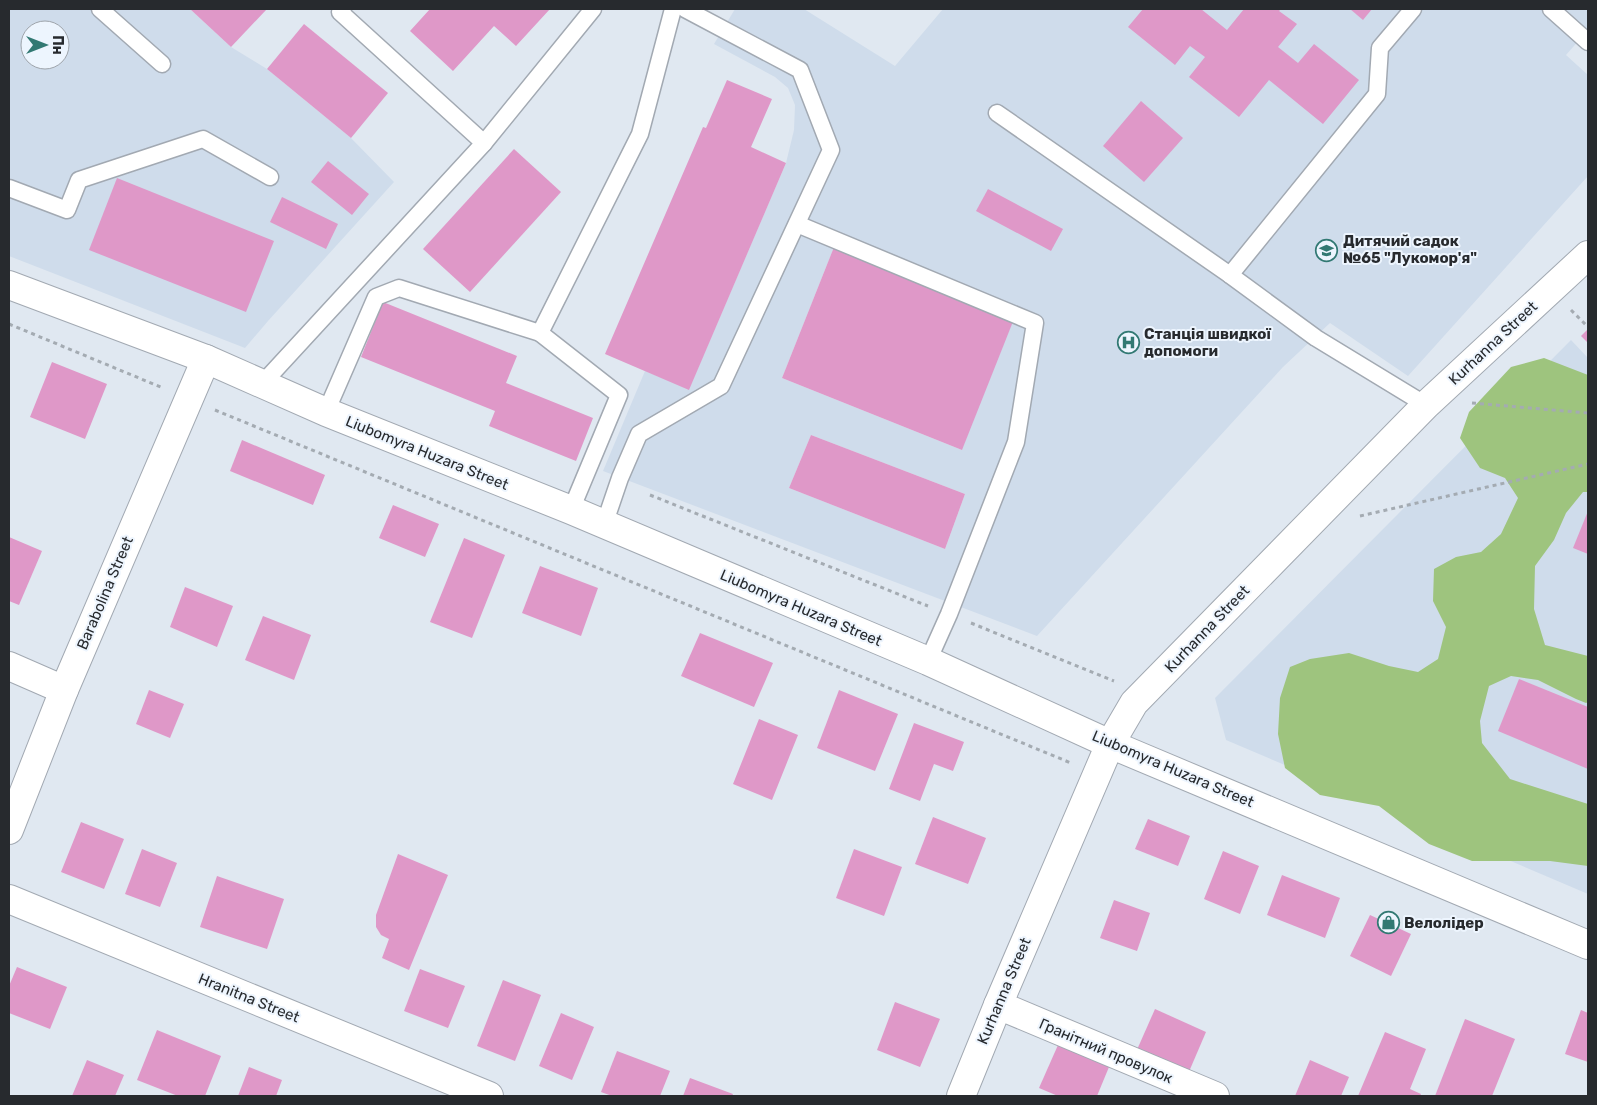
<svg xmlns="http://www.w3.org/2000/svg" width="1597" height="1105" viewBox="0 0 1597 1105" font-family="Rubik,sans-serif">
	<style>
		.built { fill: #cfdceb; fill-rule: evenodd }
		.forest { fill: #9ec47e }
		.building { fill: #df98c8 }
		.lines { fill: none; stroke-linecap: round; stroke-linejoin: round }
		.service-casing { stroke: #a2a9b2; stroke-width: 19 }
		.minor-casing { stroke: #a2a9b2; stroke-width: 30 }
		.tertiary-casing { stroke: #a2a9b2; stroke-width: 30 }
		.path { stroke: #a4abb2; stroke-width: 3; stroke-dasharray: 4 4; stroke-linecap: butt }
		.service { stroke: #fff; stroke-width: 16 }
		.minor { stroke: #fff; stroke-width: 28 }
		.tertiary { stroke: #fff; stroke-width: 28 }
		.labels { text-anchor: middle; stroke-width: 4; stroke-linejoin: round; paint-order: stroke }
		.poi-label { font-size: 15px; font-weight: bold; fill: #272a2e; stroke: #edf5fe; text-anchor: start }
		.street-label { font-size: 15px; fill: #272a2e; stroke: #edf5fe }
	</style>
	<rect width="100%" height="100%" fill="#e0e8f1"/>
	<g class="built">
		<path d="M9 9H190L231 47 267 69 351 138 394 182 268 321 245 348 9 256ZM30 30H60V60H30Z"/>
		<path d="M735 9H804L895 66 943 9H1588V30L1566 55 1588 75V176L1408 376 1330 323 1283 367 1037 636 603 471 645 371 689 389 786 163 794 130 795 105 788 88 775 77 714 44ZM834 247 962 450 782 378ZM811 435 965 494 945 549 789 488Z"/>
		<polygon points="1571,340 1588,358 1588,894 1226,740 1215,698"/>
	</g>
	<polygon class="forest" points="1544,358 1588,375 1588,492 1583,492 1566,513 1554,540 1535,566 1534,609 1545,645 1588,656 1588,702 1586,703 1576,699 1538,680 1511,676 1489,686 1480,721 1482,743 1510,779 1588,804 1588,866 1550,861 1472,861 1429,844 1379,806 1320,795 1285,768 1278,734 1280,698 1290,667 1310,659 1349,653 1389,666 1418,672 1438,659 1446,627 1433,601 1434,569 1456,557 1481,552 1501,534 1518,498 1505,478 1480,468 1460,438 1469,412 1511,367"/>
	<g class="building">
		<polygon points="190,9 267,9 231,47"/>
		<polygon points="430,9 550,9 516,46 494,26 453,71 410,31"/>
		<polygon points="1143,9 1201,9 1227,30 1244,9 1281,9 1279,11 1297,24 1278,47 1298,63 1314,44 1359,80 1323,124 1269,80 1239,117 1189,77 1205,57 1190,46 1175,65 1128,27"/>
		<polygon points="1350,9 1372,9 1363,20"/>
		<polygon points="304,24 388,93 351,138 267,69"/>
		<polygon points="727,80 772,99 751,147 786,163 689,390 605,354 703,127 706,128"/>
		<polygon points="1141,101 1183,138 1144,182 1103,146"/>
		<polygon points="514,149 561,192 470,292 423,249"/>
		<polygon points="328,161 369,194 352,215 311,182"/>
		<polygon points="117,178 274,241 246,312 89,250"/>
		<polygon points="988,189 1063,229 1051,251 976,211"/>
		<polygon points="282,197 338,224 326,249 270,222"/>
		<polygon points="834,247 1014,319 962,450 782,378"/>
		<polygon points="383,302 517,356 506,383 593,418 576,461 489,426 495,411 361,357"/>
		<polygon points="1588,329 1588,343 1581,336"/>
		<polygon points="52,362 107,384 85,439 30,417"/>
		<polygon points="811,435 965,494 945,549 789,488"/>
		<polygon points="242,440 325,475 313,505 230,471"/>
		<polygon points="393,505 439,524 425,557 379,538"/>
		<polygon points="1588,511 1588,554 1573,548"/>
		<polygon points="9,537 42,551 19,605 9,601"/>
		<polygon points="464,538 505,555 472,638 430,622"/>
		<polygon points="540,566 598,588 581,636 522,613"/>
		<polygon points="185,587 233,606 217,647 170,627"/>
		<polygon points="263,616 311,635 294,680 245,660"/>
		<polygon points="700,633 773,663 754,707 681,676"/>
		<polygon points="1519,679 1588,707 1588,769 1498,731"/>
		<polygon points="149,690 184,704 170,738 136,724"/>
		<polygon points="839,690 898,714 875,771 817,748"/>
		<polygon points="759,719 798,735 772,800 733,784"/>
		<polygon points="914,723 964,742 953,771 934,764 920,801 889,789"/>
		<polygon points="933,817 986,838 968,884 915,864"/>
		<polygon points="1148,819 1190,836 1178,866 1135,849"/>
		<polygon points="81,822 124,839 104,889 61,872"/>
		<polygon points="142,849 177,863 160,907 125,894"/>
		<polygon points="854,849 902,867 884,916 836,898"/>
		<polygon points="1223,851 1259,866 1240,914 1204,899"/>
		<polygon points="398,854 448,875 409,970 382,958 389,939 381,935 376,927 376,915"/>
		<polygon points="1282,875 1340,898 1325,938 1267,915"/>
		<polygon points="217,876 284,899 267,949 200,927"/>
		<polygon points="1114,900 1150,913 1137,951 1100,938"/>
		<polygon points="1370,915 1411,934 1391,976 1350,956"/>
		<polygon points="17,967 67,987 50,1029 9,1013 9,986"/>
		<polygon points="420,969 465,986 448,1028 404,1011"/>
		<polygon points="503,980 541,995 515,1061 477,1046"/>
		<polygon points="895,1002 940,1019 920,1067 877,1050"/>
		<polygon points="1155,1009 1206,1032 1188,1074 1136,1052"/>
		<polygon points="1581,1010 1588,1013 1588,1062 1565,1054"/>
		<polygon points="561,1013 594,1027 572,1080 539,1066"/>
		<polygon points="1465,1019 1515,1039 1492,1096 1435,1096"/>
		<polygon points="157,1030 221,1056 205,1096 178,1096 137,1080"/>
		<polygon points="1385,1032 1426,1049 1410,1089 1421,1094 1420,1096 1358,1096"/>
		<polygon points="1058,1045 1109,1067 1097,1096 1058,1096 1039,1088"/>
		<polygon points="617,1051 670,1071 660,1096 612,1096 601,1092"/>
		<polygon points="87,1060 124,1075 115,1096 72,1096"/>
		<polygon points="1310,1060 1349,1077 1341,1096 1295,1096"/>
		<polygon points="249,1067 282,1080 276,1096 238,1096"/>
		<polygon points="690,1078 733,1094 732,1096 683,1096"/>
	</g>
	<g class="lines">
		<defs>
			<g id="service">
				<polyline points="100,9 162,64"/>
				<polyline points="343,9 340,12 484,143"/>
				<polyline points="1413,9 1380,48 1377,94 1230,275 1316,338 1426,405"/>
				<polyline points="1551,9 1588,42"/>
				<polyline points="997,113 1230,275"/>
				<polyline points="9,188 67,210 79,180 203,139 270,177"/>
				<polyline points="797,224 1035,323 1016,442 949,614 928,661"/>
				<polyline points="540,333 640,134 673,9"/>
				<polyline points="262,384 484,143 593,9"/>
				<polyline points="326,412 376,297 399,288 540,333 619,395 571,510"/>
				<polyline points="604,525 620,478 639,434 721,386 831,150 800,70 685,9"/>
			</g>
			<g id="minor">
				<polyline points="9,666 64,690"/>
				<polyline points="9,899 489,1096"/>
				<polyline points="998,1005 1215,1096"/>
				<polyline points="961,1096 998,1005 1110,744"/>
			</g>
			<g id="tertiary">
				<polyline points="9,285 206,359 326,412 571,510 928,661 1110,744 1588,945"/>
				<polyline points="1110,744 1134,703 1426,405 1588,255"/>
				<polyline points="9,830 64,690 206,359"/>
			</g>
		</defs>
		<use href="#service" class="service-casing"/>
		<use href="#minor" class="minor-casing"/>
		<use href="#tertiary" class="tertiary-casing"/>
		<g class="path">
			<polyline points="1571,310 1586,325"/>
			<polyline points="9,324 163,388"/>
			<polyline points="1472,403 1588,413"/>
			<polyline points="215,410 1071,763"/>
			<polyline points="650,495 928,606"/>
			<polyline points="1360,516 1588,464"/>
			<polyline points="971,623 1114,681"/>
		</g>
		<use href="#service" class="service"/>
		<use href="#minor" class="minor"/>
		<use href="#tertiary" class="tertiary"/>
	</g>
	<defs>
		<symbol id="school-ring" viewBox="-11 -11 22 22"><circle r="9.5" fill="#edf5fe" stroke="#327973" stroke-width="1.5"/><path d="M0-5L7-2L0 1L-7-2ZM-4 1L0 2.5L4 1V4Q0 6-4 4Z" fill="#327973"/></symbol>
		<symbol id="hospital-ring" viewBox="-11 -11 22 22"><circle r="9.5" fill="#edf5fe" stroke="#327973" stroke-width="1.5"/><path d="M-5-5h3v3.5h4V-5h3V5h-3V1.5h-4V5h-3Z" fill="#327973"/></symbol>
		<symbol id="shop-ring" viewBox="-11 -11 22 22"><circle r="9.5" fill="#edf5fe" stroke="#327973" stroke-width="1.5"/><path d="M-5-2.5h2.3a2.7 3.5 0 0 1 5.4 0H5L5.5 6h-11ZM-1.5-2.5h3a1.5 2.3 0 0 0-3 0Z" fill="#327973"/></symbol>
	</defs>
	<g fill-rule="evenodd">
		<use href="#school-ring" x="1314" y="238" width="25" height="25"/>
		<use href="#hospital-ring" x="1116" y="330" width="25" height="25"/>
		<use href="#shop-ring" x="1376" y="910" width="25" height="25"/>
	</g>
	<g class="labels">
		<g class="poi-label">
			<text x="1343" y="246">Дитячий садок<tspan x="1343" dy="17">№65 "Лукомор'я"</tspan></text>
			<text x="1144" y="339">Станція швидкої<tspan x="1144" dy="17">допомоги</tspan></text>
			<text x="1404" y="928">Велолідер</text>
		</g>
		<g class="street-label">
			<text transform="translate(1493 343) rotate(-43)" y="5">Kurhanna Street</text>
			<text transform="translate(427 453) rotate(22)" y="5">Liubomyra Huzara Street</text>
			<text transform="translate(105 593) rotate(-67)" y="5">Barabolina Street</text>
			<text transform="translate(801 608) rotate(23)" y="5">Liubomyra Huzara Street</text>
			<text transform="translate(1207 629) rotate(-46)" y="5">Kurhanna Street</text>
			<text transform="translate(1173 769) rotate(23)" y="5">Liubomyra Huzara Street</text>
			<text transform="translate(1004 991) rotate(-67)" y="5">Kurhanna Street</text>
			<text transform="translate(249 998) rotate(22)" y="5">Hranitna Street</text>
			<text transform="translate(1106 1051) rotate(23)" y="5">Гранітний провулок</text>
		</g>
	</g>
	<rect width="1597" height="1105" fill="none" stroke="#272a2e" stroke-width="20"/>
	<g transform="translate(45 45) rotate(90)"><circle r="24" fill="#edf5fe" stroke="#9ea4ab"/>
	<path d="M0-4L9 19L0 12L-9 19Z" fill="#327973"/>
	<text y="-8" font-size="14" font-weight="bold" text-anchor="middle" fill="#272a2e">Пн</text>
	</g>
</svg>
